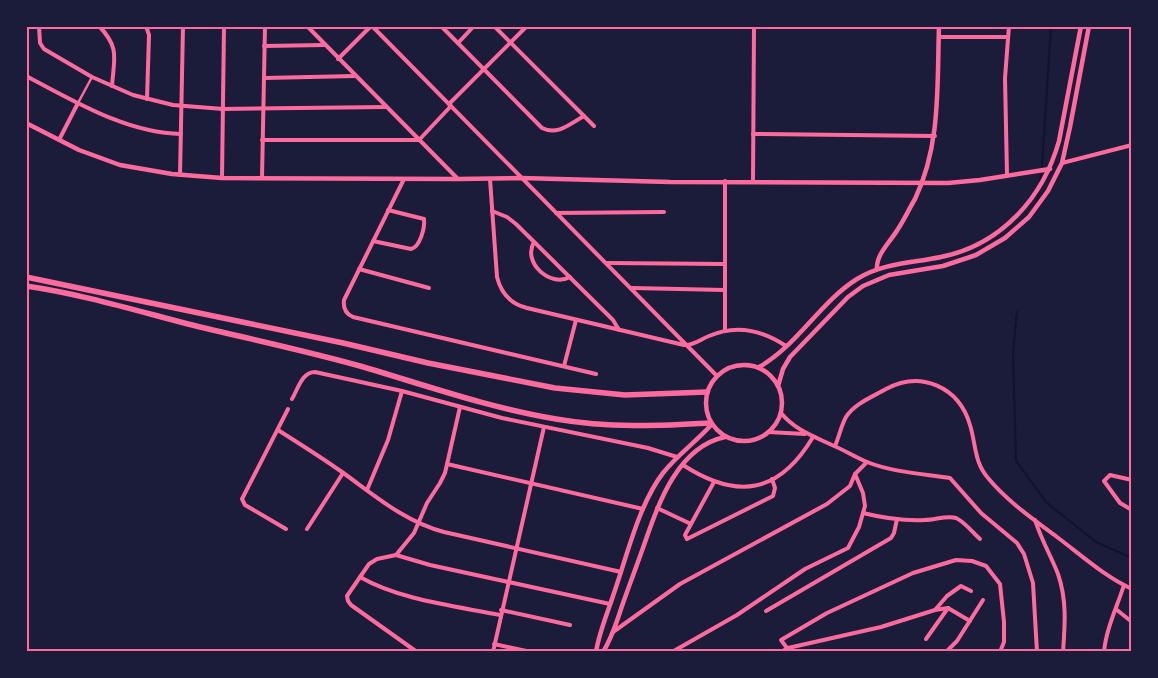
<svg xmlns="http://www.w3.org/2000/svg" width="1158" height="678" viewBox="0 0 1158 678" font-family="Commissioner,sans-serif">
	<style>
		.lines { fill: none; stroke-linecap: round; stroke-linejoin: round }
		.stream { stroke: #12122b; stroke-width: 2 }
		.pedestrian { stroke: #ff6b9d; stroke-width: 2.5 }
		.minor { stroke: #ff6b9d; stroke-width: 4 }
		.tertiary { stroke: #ff6b9d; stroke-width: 4.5 }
		.trunk { stroke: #ff6b9d; stroke-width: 5.5 }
		.neatline { fill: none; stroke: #ff6b9d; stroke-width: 2 }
	</style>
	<rect width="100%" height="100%" fill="#1b1b3a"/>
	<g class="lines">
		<g class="stream">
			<polyline points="1042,166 1051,26"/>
			<polyline points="1040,181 1041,174"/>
			<polyline points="1037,203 1039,192"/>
			<polyline points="1017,312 1013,352 1016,461 1047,503 1096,542 1132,558"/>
		</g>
		<polyline class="pedestrian" points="78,103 92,77"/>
		<g class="minor">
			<polyline points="39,26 40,43 44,49 92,77 133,95 173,105 223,109 386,107"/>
			<path d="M99 26C120 48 114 58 112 86"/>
			<polyline points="146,26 149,35 147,99"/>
			<polyline points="307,26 458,179"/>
			<polyline points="372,26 717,376"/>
			<path d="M441 26 542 128C558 136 571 123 584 116"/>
			<polyline points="494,26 594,126"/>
			<polyline points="939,37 1008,37"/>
			<polyline points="458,43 474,26"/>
			<polyline points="264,46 324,45"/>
			<polyline points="338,59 371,26"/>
			<path d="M26 76C74 101 126 133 181 134"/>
			<polyline points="264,78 355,76"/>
			<polyline points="449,104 527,26"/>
			<polyline points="753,134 935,136"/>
			<polyline points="59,140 78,103"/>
			<polyline points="262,140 419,140 451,106"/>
			<polyline points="1062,163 1132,145"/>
			<polyline points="180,175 183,26"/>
			<polyline points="1007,175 1005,78 1009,26"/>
			<polyline points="222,178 224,26"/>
			<polyline points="262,178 265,26"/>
			<path d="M404 179 344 300C343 308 346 314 353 317L596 374"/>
			<path d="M490 179 497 277C501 293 511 304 527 308L684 345C693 346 701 339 709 336 736 324 762 330 786 346"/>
			<polyline points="753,181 754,26"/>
			<polyline points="492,211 507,217 516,224 613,320 619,330"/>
			<polyline points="556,213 664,212"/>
			<path d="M373 241 411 249C420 247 425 228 424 219L388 210"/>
			<path d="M534 242C522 262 550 288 570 277"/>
			<polyline points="607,263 725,264"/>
			<polyline points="359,269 429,288"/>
			<polyline points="632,288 725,290"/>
			<polyline points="725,331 725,181"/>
			<polyline points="564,366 576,320"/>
			<path d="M292 399C298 389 302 372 315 372L402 391 502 418 648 448 677 457"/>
			<path d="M781 413C795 430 813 436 832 445 844 450 855 457 867 462 892 472 923 474 950 478L981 513 1017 543 1024 554 1033 583 1037 652"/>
			<path d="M278 430C300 444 321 457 342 472 374 495 405 522 444 532L621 572"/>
			<polyline points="768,432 805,434"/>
			<path d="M835 446C839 437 841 426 846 417 854 404 872 397 886 389 921 370 959 387 970 425 976 444 974 462 988 478 1007 501 1033 519 1057 537 1081 555 1104 576 1132 589"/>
			<polyline points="447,464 643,509"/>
			<path d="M683 465C737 500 779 494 813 437"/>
			<polyline points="1132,480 1110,475 1104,481 1120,503 1132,510"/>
			<polyline points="714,482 685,535 687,539 773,496 775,488 772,479"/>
			<polyline points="367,490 388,440 402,391"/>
			<polyline points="657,508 691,524"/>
			<path d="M863 513C883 518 904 521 925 520 935 520 947 515 956 518 965 522 973 533 980 539"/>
			<path d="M1035 520C1041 539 1051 556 1058 574 1067 600 1065 625 1063 652"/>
			<polyline points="286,529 245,505 242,499 288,409"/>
			<polyline points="307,529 343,473"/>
			<polyline points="396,555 430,565 610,604"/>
			<path d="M360 577C400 600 455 606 500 615"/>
			<polyline points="501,610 570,625"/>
			<polyline points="935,610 947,596 961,586 971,591"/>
			<polyline points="1117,610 1132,622"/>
			<polyline points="766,611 891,538 894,533 897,519"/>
			<polyline points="613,632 680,584 827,504 850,486 855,474 867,462"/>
			<polyline points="926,639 948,608"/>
			<polyline points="494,644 531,652"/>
			<polyline points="417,652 351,605 348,601 347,596 369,564 377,559 396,555 414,533 427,503 440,483 445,473 460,407"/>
			<polyline points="493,652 544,427"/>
			<polyline points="672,652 737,615 805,569 848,548 859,527 865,506 863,493 855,474"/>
			<polyline points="781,652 788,648 881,627 935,610 948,608 970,621"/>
			<polyline points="790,652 781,640 827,613 913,573 956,560 972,561 986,566 1000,584 1004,622 1004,642 1000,652"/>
			<polyline points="946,652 957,641 983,600"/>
			<path d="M1104 652C1106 629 1117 607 1124 585"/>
		</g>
		<g class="tertiary">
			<polyline points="26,123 79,150 120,165 172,174 222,178 458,179 521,178 670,182 948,183 980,180 1050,169"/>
			<path d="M877 269C876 254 891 241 898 229 904 220 909 209 915 199 941 145 937 85 939 26"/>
			<circle cx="744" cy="403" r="38"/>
			<path d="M759 367C797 346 820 302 857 279 882 263 913 263 941 257 1001 245 1043 198 1059 141L1081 26"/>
			<polyline points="778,386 783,369 790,357 848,297 863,286 889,275 943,266 976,255 1005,238 1029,217 1048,191 1062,163 1070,127 1089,26"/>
			<path d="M596 652C599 632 608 612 614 593 627 556 639 504 663 473 677 455 696 442 712 424"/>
			<path d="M603 652C612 638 617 621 622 606 629 586 637 565 644 545 658 505 677 447 725 437"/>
		</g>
		<g class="trunk">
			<polyline points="26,277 343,343 428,363 555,388 625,395 707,392"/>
			<path d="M26 286C81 294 134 310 188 324 245 338 303 350 360 366 425 385 489 408 556 419 608 428 659 426 710 423"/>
		</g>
	</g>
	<rect width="1158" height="678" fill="none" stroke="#1b1b3a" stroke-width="55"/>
	<rect x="28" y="28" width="1102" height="622" class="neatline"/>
</svg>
